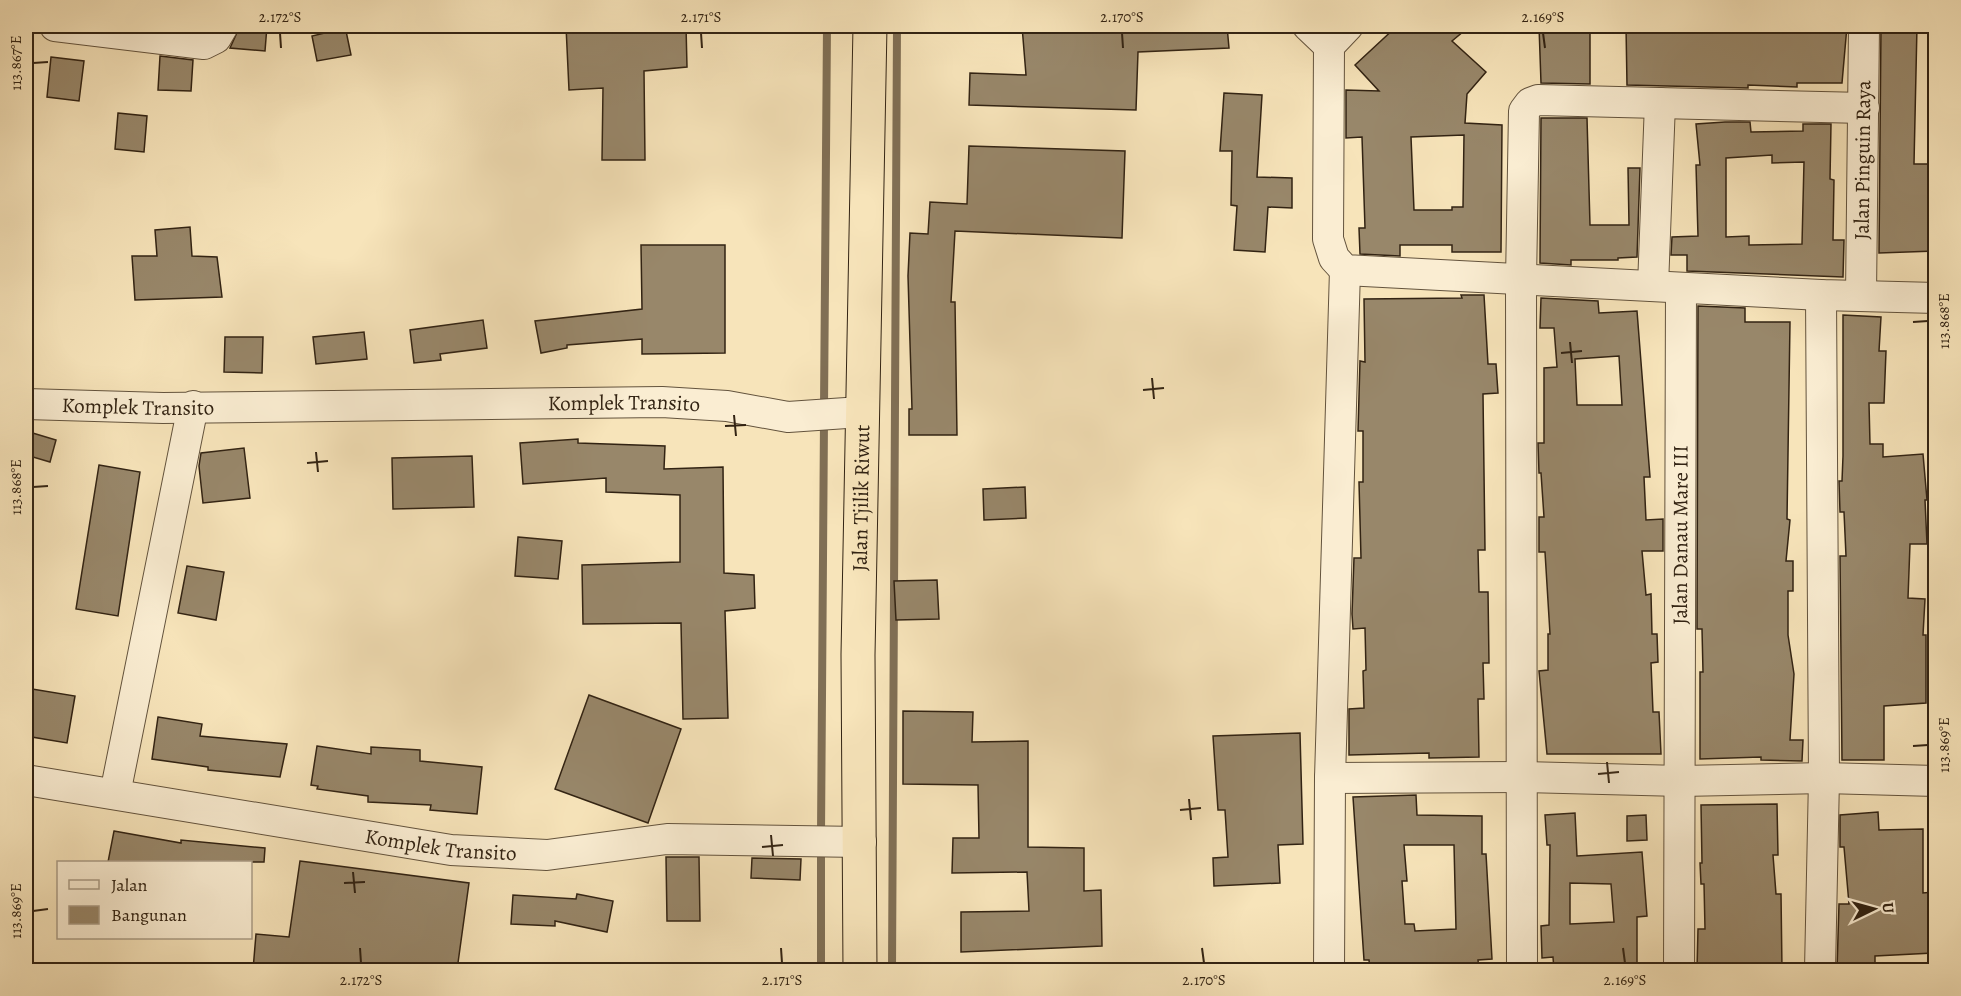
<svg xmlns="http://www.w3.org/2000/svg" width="1961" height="996" viewBox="0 0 1961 996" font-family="Alegreya,serif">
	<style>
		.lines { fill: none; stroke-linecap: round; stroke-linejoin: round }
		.stream { stroke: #806f55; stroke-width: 8 }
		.building { fill: #98876a; stroke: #322313; stroke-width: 1.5; fill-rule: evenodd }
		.street-casing { stroke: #63533d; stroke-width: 32 }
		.highway-casing { stroke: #322313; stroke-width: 35 }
		.street { stroke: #faedd2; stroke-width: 30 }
		.highway { stroke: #f7e4ba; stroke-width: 33 }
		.ticks { fill: none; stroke: #322313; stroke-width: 2 }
		.labels { text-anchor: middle; stroke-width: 6; stroke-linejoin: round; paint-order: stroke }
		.street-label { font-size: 21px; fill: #322313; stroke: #faedd2 }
		.neatline { fill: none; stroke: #322313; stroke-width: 2 }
		.ticks-label { font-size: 15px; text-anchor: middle; fill: #322313 }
	</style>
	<rect width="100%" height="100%" fill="#f7e4ba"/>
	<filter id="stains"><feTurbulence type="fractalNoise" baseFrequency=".00333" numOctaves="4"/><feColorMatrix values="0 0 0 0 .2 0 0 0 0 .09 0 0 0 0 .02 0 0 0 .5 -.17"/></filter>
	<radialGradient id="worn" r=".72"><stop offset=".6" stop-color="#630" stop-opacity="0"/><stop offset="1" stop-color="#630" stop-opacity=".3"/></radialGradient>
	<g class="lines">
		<g class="stream">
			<polyline points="824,408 827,26"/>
			<polyline points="821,834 824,420"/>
			<polyline points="821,970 821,846"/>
			<polyline points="892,970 897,26"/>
		</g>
	</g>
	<g class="building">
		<polygon points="240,26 267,26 265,51 230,48"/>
		<polygon points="324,26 345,26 351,55 317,61 312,36 325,33"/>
		<polygon points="566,26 686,26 687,67 644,71 645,160 602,160 603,88 569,90"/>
		<polygon points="1022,26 1227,26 1229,48 1138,52 1136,110 969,105 970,73 1026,75"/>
		<path d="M1397 26H1470L1452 41 1486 72 1467 94 1465 123 1502 125 1501 252H1452V245H1400V256L1360 254 1359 228H1365L1362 137 1346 138V90L1379 91 1355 65ZM1464 135 1463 207H1452V210H1414L1411 137Z"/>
		<polygon points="1539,26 1590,26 1590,84 1541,83"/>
		<polygon points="1626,26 1847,26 1842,83 1797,83 1797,87 1748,85 1748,88 1627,85"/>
		<polygon points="1881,26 1917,26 1914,164 1935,164 1935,251 1879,253"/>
		<polygon points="160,56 193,60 191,91 158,90"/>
		<polygon points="51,57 84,61 79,101 47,97"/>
		<polygon points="1224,93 1262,95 1257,177 1292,178 1292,208 1268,207 1265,252 1234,250 1237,206 1231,205 1232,151 1220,151"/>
		<polygon points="118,113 147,116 144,152 115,149"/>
		<polygon points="1541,118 1587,118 1590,225 1629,225 1628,168 1640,168 1637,257 1618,258 1618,260 1571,260 1571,265 1540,263"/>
		<path d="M1725 122H1750L1751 132 1803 131V124H1831L1830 179 1834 180 1833 240H1844L1843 277 1687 271V255H1671L1672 237 1698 236 1696 165H1700L1696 124ZM1772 155V163L1804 162 1802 244 1749 245V236L1726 237V158Z"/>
		<polygon points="969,146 1125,151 1122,238 955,231 951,302 955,302 957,435 909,435 909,409 912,409 908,276 910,233 928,234 930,202 967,204"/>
		<polygon points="190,227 192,256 217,257 222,297 135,300 132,256 157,256 155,230"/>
		<polygon points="641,245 725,245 725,353 642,354 642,339 567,345 567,348 541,353 535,321 642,309"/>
		<polygon points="1461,295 1484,295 1488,364 1496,364 1498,393 1483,394 1485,550 1478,550 1479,592 1488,592 1489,663 1483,663 1484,699 1478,699 1479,757 1429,758 1429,753 1349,755 1349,709 1364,708 1363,671 1366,670 1365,628 1353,629 1352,614 1354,558 1361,558 1359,482 1363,482 1363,431 1358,431 1360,361 1365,362 1364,299 1462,298"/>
		<path d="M1541 298 1598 301 1599 313 1637 311 1650 477H1644L1646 520 1663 519V551H1642L1646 595 1651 594 1652 634H1657L1658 662 1651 663 1653 712H1659L1661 754H1547L1539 671 1548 670V634H1550L1545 552H1539V517H1544L1541 473H1539L1538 443H1544V368L1557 367 1554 328H1540ZM1619 356 1622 405H1577L1575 359Z"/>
		<polygon points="1698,306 1745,308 1745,322 1790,322 1787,519 1790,520 1786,561 1793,561 1793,591 1788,591 1788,635 1794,674 1790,740 1803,740 1802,761 1761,760 1761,757 1700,759 1700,672 1703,672 1702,629 1697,629"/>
		<polygon points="1843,315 1881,317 1879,351 1886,351 1884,403 1869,403 1870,444 1883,444 1883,457 1923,454 1927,500 1925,500 1927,544 1910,544 1908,598 1925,599 1923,635 1926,635 1926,703 1884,706 1884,760 1842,760 1840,556 1846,556 1844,512 1840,512 1839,481 1842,481 1843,456"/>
		<polygon points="483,320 487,348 440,354 441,360 414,363 410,330"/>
		<polygon points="364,332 367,359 316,364 313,337"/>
		<polygon points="225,337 263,337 262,373 224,372"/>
		<polygon points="26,431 56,440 50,462 26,455"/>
		<polygon points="578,439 578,443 665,446 664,469 723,467 724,573 754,575 755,608 725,611 728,718 683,719 681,623 583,624 582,565 680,562 680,495 606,492 606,478 523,484 520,443"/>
		<polygon points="244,448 250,498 203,503 199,466 201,453"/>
		<polygon points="472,456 474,507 393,509 392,458"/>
		<polygon points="99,465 140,472 118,616 76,609"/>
		<polygon points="1025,487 1026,518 984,520 983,489"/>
		<polygon points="518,537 562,541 558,579 515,576"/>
		<polygon points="187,566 224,572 216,620 178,613"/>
		<polygon points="937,580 939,619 896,620 894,581"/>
		<polygon points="26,688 75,696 67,743 26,736"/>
		<polygon points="589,695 681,729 648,823 555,789"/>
		<polygon points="903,711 973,712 972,742 1028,741 1028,847 1084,848 1084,891 1101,890 1102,946 961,952 961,912 1029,911 1027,872 952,873 953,838 979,838 978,785 903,784"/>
		<polygon points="158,717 202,724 200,736 287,744 280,777 208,770 208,767 152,759"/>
		<polygon points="1300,733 1303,844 1278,845 1280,883 1214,886 1213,858 1228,857 1225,810 1218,810 1213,736"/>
		<polygon points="317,746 371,754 371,747 420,750 420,761 482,767 477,814 430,810 431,805 368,802 368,796 317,789 318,786 311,785"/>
		<path d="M1416 795 1417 815 1482 816V854H1486L1492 959 1478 960 1479 970H1370L1369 960H1364L1353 797ZM1404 845H1454L1456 929 1415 931 1414 924H1405L1402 881H1407Z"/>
		<polygon points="1777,804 1778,855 1773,855 1776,894 1781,894 1782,970 1697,970 1698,929 1705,929 1704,884 1701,884 1700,863 1702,863 1701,805"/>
		<polygon points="1878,812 1879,830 1923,829 1923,893 1933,892 1933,953 1875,956 1875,963 1863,963 1864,970 1837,970 1839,904 1849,904 1844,847 1840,847 1840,815"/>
		<path d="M1575 813 1577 856 1642 852 1647 916 1637 917V970H1554L1553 957 1542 958 1541 926 1549 925 1550 845H1547L1545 815ZM1570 883 1611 884 1614 922 1570 924Z"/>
		<polygon points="1646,815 1647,840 1627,841 1627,816"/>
		<polygon points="114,831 181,843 181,840 265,848 264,862 108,862"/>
		<polygon points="666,857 699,857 700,921 667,921"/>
		<polygon points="752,858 801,859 800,880 751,878"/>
		<polygon points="300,861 469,883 457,970 253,970 256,934 289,937"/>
		<polygon points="577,894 613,901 607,932 555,921 555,926 511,924 513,895 576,899"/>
	</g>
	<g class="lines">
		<defs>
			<g id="street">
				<polyline points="55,26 204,44 216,38 223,26"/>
				<polyline points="1308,26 1329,46 1328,239 1334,258 1345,270 1821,295 1936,298"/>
				<polyline points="1329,46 1348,26"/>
				<polyline points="1653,286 1660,103"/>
				<path id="s1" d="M1861 295 1864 26"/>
				<path id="s2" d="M26 404 163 408 662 402 727 406 788 417 861 412"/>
				<polyline points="1330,778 1522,777 1681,781 1824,778 1936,781"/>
				<path id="s3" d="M26 780 451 850 547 855 667 839 861 842"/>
				<polyline points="115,794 193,406"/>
				<polyline points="1329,970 1330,778 1345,270"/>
				<polyline points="1522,970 1521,280 1524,111 1530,103 1538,100 1864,108"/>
				<path id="s4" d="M1679 970 1681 288"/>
				<polyline points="1820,970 1824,778 1821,295"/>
			</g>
			<g id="highway">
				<path id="s5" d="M860 970 858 655 870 26"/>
			</g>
		</defs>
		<use href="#street" class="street-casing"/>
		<use href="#highway" class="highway-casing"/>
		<use href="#street" class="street"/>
		<use href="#highway" class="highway"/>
	</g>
	<path class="ticks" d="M280 33 281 48M701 33 702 48M1122 33 1123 48M1543 33 1545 48M33 63 48 62M1913 322 1928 321M1570 342 1572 363M1561 353 1582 351M1152 378 1154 399M1143 390 1164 388M734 415 736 436M725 426 746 425M316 452 318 472M307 463 328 461M33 487 48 486M1913 746 1928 745M1607 762 1609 783M1598 774 1619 772M1189 799 1191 820M1180 810 1201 808M771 835 773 856M762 847 783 845M353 872 355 893M344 883 365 882M33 911 48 909M360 948 361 963M781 948 782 963M1202 948 1204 963M1623 948 1625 963"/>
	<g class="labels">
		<g class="street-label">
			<text dy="7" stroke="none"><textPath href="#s1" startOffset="135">Jalan Pinguin Raya</textPath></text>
			<text dy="7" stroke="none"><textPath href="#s2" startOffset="598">Komplek Transito</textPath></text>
			<text dy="7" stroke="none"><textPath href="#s2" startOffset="112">Komplek Transito</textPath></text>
			<text dy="7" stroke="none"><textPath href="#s5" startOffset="472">Jalan Tjilik Riwut</textPath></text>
			<text dy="7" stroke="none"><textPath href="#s4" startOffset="435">Jalan Danau Mare III</textPath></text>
			<text dy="7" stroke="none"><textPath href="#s3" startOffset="420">Komplek Transito</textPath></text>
		</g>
	</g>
	<rect width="1961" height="996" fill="none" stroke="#f7e4ba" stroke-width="66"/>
	<rect x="57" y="861" width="195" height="78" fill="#faedd2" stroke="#aa9c86" stroke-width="1.5"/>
	<rect x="69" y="880" width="30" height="9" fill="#faedd2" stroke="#aa9c86" stroke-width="1.5"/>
	<text x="111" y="891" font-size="18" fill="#322313">Jalan</text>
	<rect x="69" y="906" width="30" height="18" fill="#98876a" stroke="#aa9c86" stroke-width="1.5"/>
	<text x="111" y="921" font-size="18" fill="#322313">Bangunan</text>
	<g transform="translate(1874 909) rotate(85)" stroke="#faedd2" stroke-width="4.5" paint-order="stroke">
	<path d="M0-4.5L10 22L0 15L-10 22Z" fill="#322313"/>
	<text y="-9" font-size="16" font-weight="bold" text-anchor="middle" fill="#322313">U</text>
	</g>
	<rect x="33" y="33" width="1895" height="930" class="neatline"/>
	<g class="ticks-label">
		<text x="280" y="22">2.172°S</text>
		<text x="701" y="22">2.171°S</text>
		<text x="1122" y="22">2.170°S</text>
		<text x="1543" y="22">2.169°S</text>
		<text transform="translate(16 63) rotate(-90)" y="5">113.867°E</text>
		<text transform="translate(1944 321) rotate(-90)" y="5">113.868°E</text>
		<text transform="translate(16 487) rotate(-90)" y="5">113.868°E</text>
		<text transform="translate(1944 745) rotate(-90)" y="5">113.869°E</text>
		<text transform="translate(16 911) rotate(-90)" y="5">113.869°E</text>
		<text x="361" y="985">2.172°S</text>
		<text x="782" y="985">2.171°S</text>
		<text x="1204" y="985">2.170°S</text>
		<text x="1625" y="985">2.169°S</text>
	</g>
	<rect width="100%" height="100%" filter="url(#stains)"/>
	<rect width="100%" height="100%" fill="url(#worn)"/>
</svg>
